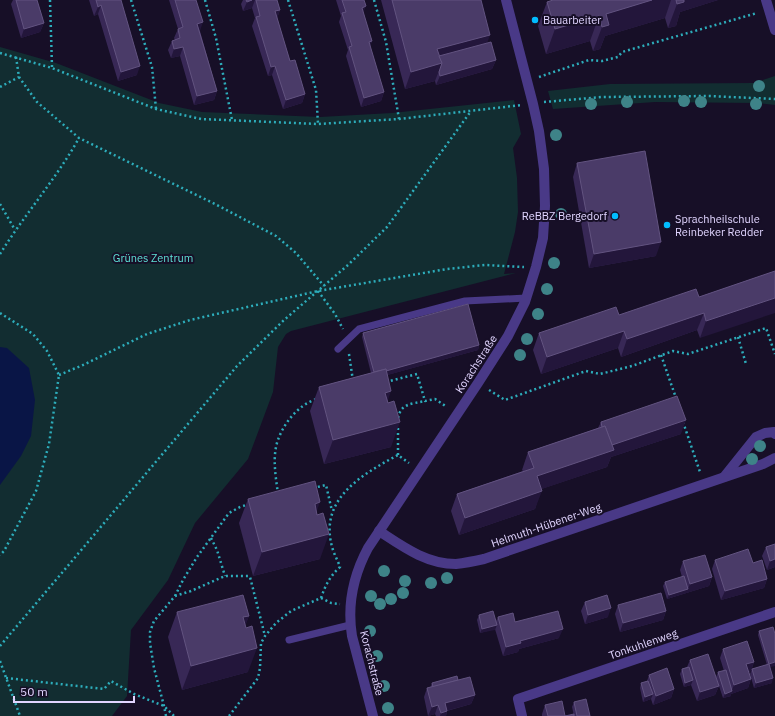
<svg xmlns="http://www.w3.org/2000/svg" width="775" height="716" viewBox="0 0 775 716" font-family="'IBM Plex Sans',sans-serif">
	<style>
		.green { fill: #122d31 }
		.water { fill: #091546 }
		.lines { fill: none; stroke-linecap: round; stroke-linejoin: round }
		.path { stroke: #2dadbb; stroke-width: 2.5; stroke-dasharray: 2 3; stroke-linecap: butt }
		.lane { stroke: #493987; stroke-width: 7 }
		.street { stroke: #493987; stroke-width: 10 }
		.tree { fill: #3e8388 }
		.wall { fill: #382856 }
		.shaded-wall { fill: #23163b }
		.building { fill: #4a3b68; stroke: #625380 }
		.poi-dot { fill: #01bcff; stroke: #170f27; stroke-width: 1.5 }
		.labels { text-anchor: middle; stroke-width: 4; stroke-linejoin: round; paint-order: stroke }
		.poi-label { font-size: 11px; fill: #e1d5ff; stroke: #170f27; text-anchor: start }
		.park-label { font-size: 11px; fill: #5ee2d7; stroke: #170f27 }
		.street-label { font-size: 11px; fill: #e1d5ff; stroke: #170f27 }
	</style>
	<rect width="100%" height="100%" fill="#170f27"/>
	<g class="green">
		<polygon points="0,47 56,63 159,103 202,112 320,117 392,113 514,100 521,134 513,148 517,178 518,212 515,232 504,274 516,273 291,331 286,334 278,347 273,392 248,459 195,523 168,580 131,630 127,696 112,716 0,716"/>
		<polygon points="775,76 775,105 757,103 655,102 553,109 548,91 610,84 754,83"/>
	</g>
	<polygon class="water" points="0,347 7,348 29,368 35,400 31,436 21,456 0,485"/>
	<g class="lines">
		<g class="path">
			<polyline points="50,0 52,67"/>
			<polyline points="131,0 152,67 156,109"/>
			<polyline points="205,0 216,38 232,120"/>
			<polyline points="288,0 316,90 318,124"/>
			<polyline points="374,0 386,42 399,119"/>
			<polyline points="0,53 52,68 156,109 201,119 318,124 399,119 522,105"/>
			<polyline points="16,57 19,77 37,102 79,138 215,204 276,236 296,253 324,286"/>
			<polyline points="539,77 589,60 602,61 618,57 622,52 757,13"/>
			<polyline points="0,87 19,77"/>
			<polyline points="544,102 602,97 709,96 775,99"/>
			<polyline points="0,204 15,230"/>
			<path d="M0 254C25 214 56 179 79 138"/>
			<polyline points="318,291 335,314 343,329"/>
			<polyline points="0,313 33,334 47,351 59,375 49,444 36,491 4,551 0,555"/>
			<polyline points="738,337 746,364"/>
			<polyline points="349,354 353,381"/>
			<polyline points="661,355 676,398"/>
			<polyline points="59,375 83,365 147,334 190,320 318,291 447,269 485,265 524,267"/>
			<polyline points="386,382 417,374 425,401 435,399 447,407"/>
			<polyline points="489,390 505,400 586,371 600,374 632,366 673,351 688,354 766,328 775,354"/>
			<path d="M398 418C401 403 412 404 425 401"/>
			<polyline points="683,422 700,472"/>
			<polyline points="398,455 398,425"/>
			<polyline points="313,488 326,485 332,511"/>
			<path d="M278 494C276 479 273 462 276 447 280 427 298 404 317 399"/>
			<polyline points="211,538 217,550 225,576"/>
			<polyline points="175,596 183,580 197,557 229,513 240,507 249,504"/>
			<path d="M321 598C325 586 330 576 340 567 338 561 335 556 333 550 317 500 361 475 398 455L409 463"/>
			<polyline points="0,646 237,366 284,320 348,265 387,227 471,111"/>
			<polyline points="0,661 20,716"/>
			<polyline points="6,678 104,689 111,681 134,694 164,706 174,716"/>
			<polyline points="166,716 164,706 154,668 150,643 150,632 154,621 175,596 191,591 225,576 248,576 250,577 265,636"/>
			<polyline points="229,716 258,678 260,668 261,643 265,636 276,623 291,611 321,598 331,603 340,604"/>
		</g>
		<g class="lane">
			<polyline points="338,349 359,329 465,301 526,298"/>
			<polyline points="289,640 350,625"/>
		</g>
		<g class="street">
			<polyline points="766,0 775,30"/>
			<polyline points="724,477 756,437 765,433 774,432 775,434"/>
			<path d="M379 531C402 546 426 564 456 564 465 563 475 561 484 559L763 464 775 458"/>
			<path d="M373 716 352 636C347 605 353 576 368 548L478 383 508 336 525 302 536 267 543 238 545 206 544 169 539 131 533 104 506 0"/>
			<polyline points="522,716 518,699 775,612"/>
		</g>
	</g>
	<g class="tree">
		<circle cx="759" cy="86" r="6"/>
		<circle cx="684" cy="101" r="6"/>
		<circle cx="627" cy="102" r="6"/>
		<circle cx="701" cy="102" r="6"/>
		<circle cx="591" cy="104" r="6"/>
		<circle cx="756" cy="104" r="6"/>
		<circle cx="556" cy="135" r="6"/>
		<circle cx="561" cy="214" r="6"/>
		<circle cx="554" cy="263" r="6"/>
		<circle cx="547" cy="289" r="6"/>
		<circle cx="538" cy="314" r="6"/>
		<circle cx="527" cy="339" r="6"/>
		<circle cx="520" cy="355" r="6"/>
		<circle cx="760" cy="446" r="6"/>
		<circle cx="752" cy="459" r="6"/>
		<circle cx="384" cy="571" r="6"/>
		<circle cx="447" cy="578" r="6"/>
		<circle cx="405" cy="581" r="6"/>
		<circle cx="431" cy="583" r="6"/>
		<circle cx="403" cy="593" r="6"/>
		<circle cx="371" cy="596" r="6"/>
		<circle cx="391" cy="599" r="6"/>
		<circle cx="380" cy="604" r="6"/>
		<circle cx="370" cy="631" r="6"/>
		<circle cx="377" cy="656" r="6"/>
		<circle cx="384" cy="686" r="6"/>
		<circle cx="388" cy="708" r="6"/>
	</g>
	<g class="wall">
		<polygon points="13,0 37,0 44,23 40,32 21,38 11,4"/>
		<polygon points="89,0 121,0 137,75 118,81 98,14 94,16"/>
		<polygon points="169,0 196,0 200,31 217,91 214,100 194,105 180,56 171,58 168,50 172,41 175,40 174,38 178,29"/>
		<polygon points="243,0 277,0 280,10 277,18 290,61 305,94 302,103 283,109 272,75 268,76 252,26 255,18 252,8 243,11 241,4"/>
		<polygon points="336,0 364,0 363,12 372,41 370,46 384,92 381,101 361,107 346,56 348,50 339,22 341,16"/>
		<polygon points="381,0 481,0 487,43 496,60 492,69 436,85 435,81 405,89"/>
		<polygon points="553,0 718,0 680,12 676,26 668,28 665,18 605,36 600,49 593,51 590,41 546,54 538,26 547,2"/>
		<polygon points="577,163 656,256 589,268 573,177"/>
		<polygon points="775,271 700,338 697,330 621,357 618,348 541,374 533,350 539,333 699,297"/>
		<polygon points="363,333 479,345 478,350 387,375 387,402 391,447 324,464 310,411 319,387 371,373 362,337"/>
		<polygon points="601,422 681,434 611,457 607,467 541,489 535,509 459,535 451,511 457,494 523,471 522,470 528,452 598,428"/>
		<polygon points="248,499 317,512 320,559 253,576 239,523"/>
		<polygon points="775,544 775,567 767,570 762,556 766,547"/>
		<polygon points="715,560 753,563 767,579 764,588 721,600 712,569"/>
		<polygon points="683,561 712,577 709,586 667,599 663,586 665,582 682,577 680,570"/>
		<polygon points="585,602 608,617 585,624 581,611"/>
		<polygon points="618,605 666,611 663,620 620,632 615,614"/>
		<polygon points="177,612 249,616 245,625 248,672 182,690 168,637"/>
		<polygon points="479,615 496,621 498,617 515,622 559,638 519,649 518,652 503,656 495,629 480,633 477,620"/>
		<polygon points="759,631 770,667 772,683 754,688 750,674 752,669 767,665 758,635"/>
		<polygon points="723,649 754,662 751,671 749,672 751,679 748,688 731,694 731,696 723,698 716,677 718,672 724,671 720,658"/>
		<polygon points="690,660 719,686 715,695 697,701 691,685 684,687 680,674 682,669 687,667"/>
		<polygon points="649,675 674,689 671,698 653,705 651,699 643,702 640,688 641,683 647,681"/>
		<polygon points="458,680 475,695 471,704 447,711 446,716 436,716 435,714 428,716 424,697 427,688 430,688 432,683"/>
		<polygon points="574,702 590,716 574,716 572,707"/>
		<polygon points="545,705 565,716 574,716 542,716 542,714"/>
	</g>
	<g class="shaded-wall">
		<polygon points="252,0 255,0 252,8 243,11 247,2"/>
		<polygon points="652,0 671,0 665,18 605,36 600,49 593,51 602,27 606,14"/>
		<polygon points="678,0 718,0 680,12 676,26 668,28 677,4"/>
		<polygon points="101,5 98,14 94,16 98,7"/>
		<polygon points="366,6 362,16 362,8"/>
		<polygon points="280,10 277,19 275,11"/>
		<polygon points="599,16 590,41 546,54 555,29"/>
		<polygon points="203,22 200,31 197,24"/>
		<polygon points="44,23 40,32 21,38 24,29"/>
		<polygon points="490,35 484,52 437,65 437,49"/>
		<polygon points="372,41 369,50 369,42"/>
		<polygon points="183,47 180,56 171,58 174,49"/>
		<polygon points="496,60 492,69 436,85 440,76"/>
		<polygon points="442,63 435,81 405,89 411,72"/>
		<polygon points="140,66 137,75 118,81 121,72"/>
		<polygon points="275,66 272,75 268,76 271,67"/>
		<polygon points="217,91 214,100 194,105 197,96"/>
		<polygon points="384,92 381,101 361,107 364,98"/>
		<polygon points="305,94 302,103 283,109 286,100"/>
		<polygon points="661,242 656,256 589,268 594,254"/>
		<polygon points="775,298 775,313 700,338 706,321"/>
		<polygon points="704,313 697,330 621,357 627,339"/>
		<polygon points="624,331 618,348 541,374 547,357"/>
		<polygon points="479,345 478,350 373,379 375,374"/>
		<polygon points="391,391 383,415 385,393"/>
		<polygon points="686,420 681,434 611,457 607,467 530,493 537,476 609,446"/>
		<polygon points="400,422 391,447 324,464 333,440"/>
		<polygon points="542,491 535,509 459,535 465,518"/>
		<polygon points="320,502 311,527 315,504"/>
		<polygon points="329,534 320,559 253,576 262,552"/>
		<polygon points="775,559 775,567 767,570 770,561"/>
		<polygon points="712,577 709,586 667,599 669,595 688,589 690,584"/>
		<polygon points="767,579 764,588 721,600 725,591"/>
		<polygon points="611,608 608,617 585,624 588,615"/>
		<polygon points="666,611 663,620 620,632 623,623"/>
		<polygon points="249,616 240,640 243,617"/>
		<polygon points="497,625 495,630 480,633 482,629"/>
		<polygon points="563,629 559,638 519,649 518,652 503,656 506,647 520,641"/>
		<polygon points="257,648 248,672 182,690 191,666"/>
		<polygon points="754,662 751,671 743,673 746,664"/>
		<polygon points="775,662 775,666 767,668 769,664"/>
		<polygon points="773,678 772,683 754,688 756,683"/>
		<polygon points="751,679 748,688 731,694 731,696 723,698 725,694 731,692 734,685"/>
		<polygon points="693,680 691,685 684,687 685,683"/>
		<polygon points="719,686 715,695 697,701 700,692"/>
		<polygon points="674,689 671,698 653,705 656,696"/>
		<polygon points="653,694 651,699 643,702 645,697"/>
		<polygon points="475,695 471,704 442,712 445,703"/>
		<polygon points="438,705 435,714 428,716 432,707"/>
		<polygon points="447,711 446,716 440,716 441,713"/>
	</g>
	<g class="building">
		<polygon points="16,0 37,0 44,23 24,29"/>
		<polygon points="96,0 121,0 140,66 121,72 101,5 98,7"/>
		<polygon points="175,0 196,0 203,22 197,24 217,91 197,96 183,47 174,49 172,41 180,38 178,29 183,27"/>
		<polygon points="246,0 252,0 247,2"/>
		<polygon points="256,0 277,0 280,10 275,11 290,61 295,60 305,94 286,100 275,66 271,67 256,17 260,16"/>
		<polygon points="342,0 364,0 366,6 362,8 372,41 369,42 384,92 364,98 349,47 352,46 342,13 346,12"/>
		<polygon points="392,0 481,0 490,35 437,49 442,63 411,72"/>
		<polygon points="553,0 652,0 606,14 609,25 602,27 599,16 555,29 547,2"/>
		<polygon points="676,0 684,0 684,2 677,4"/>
		<polygon points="491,42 496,60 440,76 439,72 442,63 439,56"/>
		<polygon points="645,151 661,242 594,254 577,163"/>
		<polygon points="775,271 775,298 706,321 704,313 627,339 624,331 547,357 539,333 616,307 619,315 696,289 699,297"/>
		<polygon points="468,304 479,345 386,371 386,369 374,372 363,333"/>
		<polygon points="386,369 391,391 385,393 388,403 394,401 400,422 333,440 319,387"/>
		<polygon points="677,396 686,420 612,445 605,426 602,427 601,422"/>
		<polygon points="605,426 614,450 537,476 542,491 465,518 457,494 534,468 528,452"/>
		<polygon points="315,481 320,502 315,504 317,515 323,513 329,534 262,552 248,499"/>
		<polygon points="775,544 775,559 770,561 766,547"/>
		<polygon points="748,549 753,563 762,560 767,579 725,591 715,560"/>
		<polygon points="705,555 712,577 690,584 683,561"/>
		<polygon points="684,576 688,589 669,595 665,582"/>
		<polygon points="661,593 666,611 623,623 618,605"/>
		<polygon points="243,595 249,616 243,617 246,628 252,626 257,648 191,666 177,612"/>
		<polygon points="607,595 611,608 588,615 585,602"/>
		<polygon points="493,611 497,625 482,629 479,615"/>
		<polygon points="558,611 563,629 520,641 521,643 506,647 498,617 513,613 515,622"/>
		<polygon points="773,627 775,634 775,662 769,664 759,631"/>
		<polygon points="747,641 754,662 746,664 751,679 734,685 723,649"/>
		<polygon points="708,654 719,686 700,692 690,660"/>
		<polygon points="769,664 773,678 756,683 752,669"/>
		<polygon points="689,667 693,680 685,683 682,669"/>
		<polygon points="667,668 674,689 656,696 649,675"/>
		<polygon points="726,670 732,691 725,694 718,672"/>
		<polygon points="457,676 458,680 433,687 432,683"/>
		<polygon points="470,677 475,695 445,703 447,711 441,713 438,705 432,707 427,688"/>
		<polygon points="648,681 653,694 645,697 641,683"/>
		<polygon points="586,699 590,716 577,716 574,702"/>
		<polygon points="562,701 565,716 574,714 574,716 548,716 545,705"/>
	</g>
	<g class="poi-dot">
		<circle cx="535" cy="20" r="4"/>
		<circle cx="615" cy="216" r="4"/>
		<circle cx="667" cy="225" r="4"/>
	</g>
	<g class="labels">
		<g class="poi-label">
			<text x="543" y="24">Bauarbeiter</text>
			<text x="607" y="220" text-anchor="end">ReBBZ Bergedorf</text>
			<text x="675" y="223">Sprachheilschule<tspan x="675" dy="13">Reinbeker Redder</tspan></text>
		</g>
		<g class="park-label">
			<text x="153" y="262">Grünes Zentrum</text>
		</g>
		<g class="street-label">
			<text transform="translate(476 364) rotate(-57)" y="4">Korachstraße</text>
			<text transform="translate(546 525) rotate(-19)" y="4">Helmuth-Hübener-Weg</text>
			<text transform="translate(643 644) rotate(-19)" y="4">Tonkuhlenweg</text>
			<text transform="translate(372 663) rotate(76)" y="4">Korachstraße</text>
		</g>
	</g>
	<path d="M14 696v6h120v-6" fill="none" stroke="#e1d5ff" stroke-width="2"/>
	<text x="20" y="696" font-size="12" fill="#e1d5ff" stroke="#170f27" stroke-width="3" paint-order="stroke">50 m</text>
</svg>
